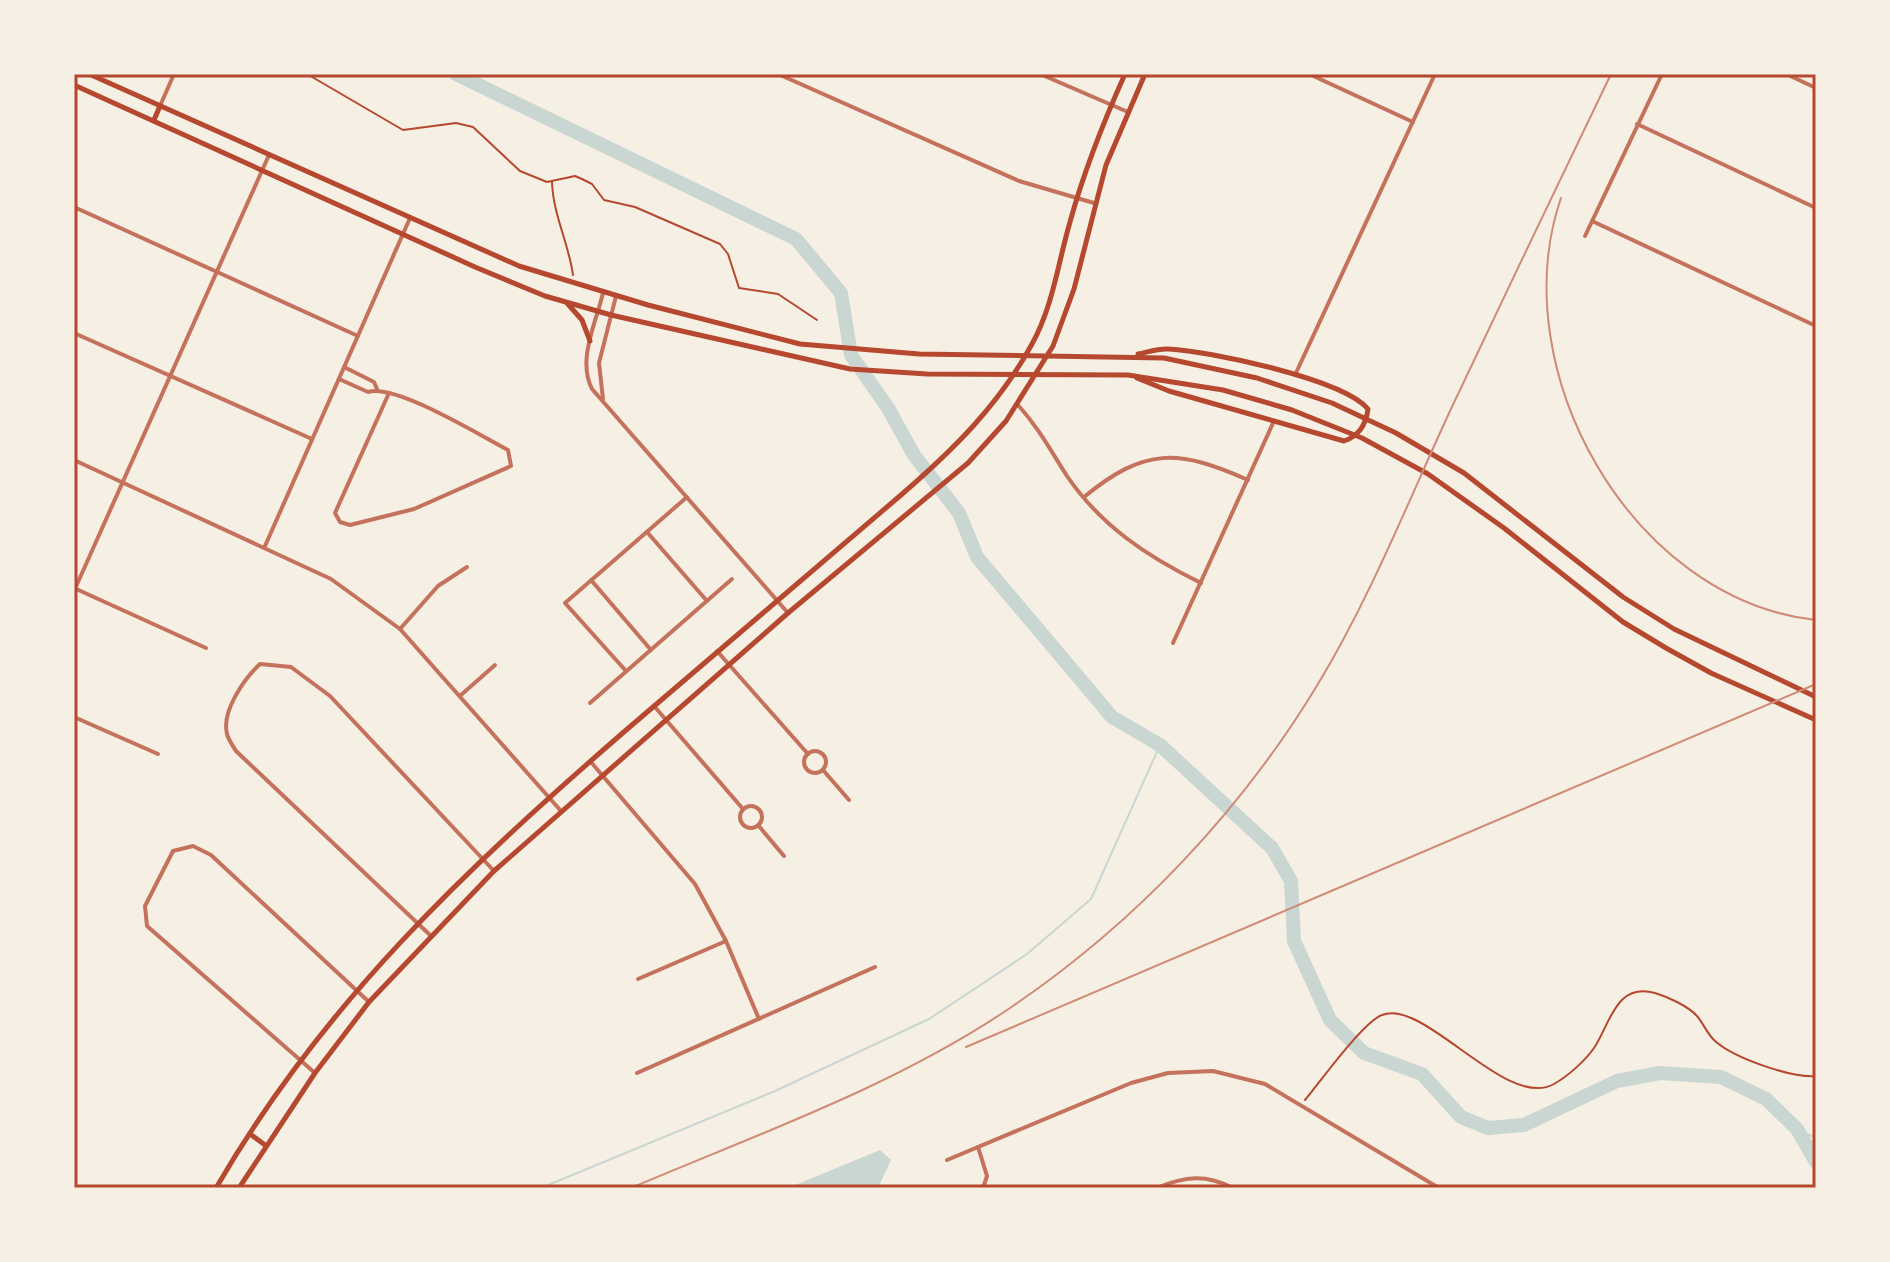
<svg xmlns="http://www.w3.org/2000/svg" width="1890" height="1262" viewBox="0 0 1890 1262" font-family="'Work Sans',sans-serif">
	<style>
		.water { fill: #c9d6d2 }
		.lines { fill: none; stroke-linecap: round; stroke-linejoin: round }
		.stream { stroke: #c9d6d2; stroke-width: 2 }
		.river { stroke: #c9d6d2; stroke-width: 14 }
		.path { stroke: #b5482f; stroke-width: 2 }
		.minor { stroke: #c5725c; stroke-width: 4 }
		.secondary { stroke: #b5482f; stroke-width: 5 }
		.rail { stroke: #cf8b77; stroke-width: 2 }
		.neatline { fill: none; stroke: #b5482f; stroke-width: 3 }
	</style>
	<rect width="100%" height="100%" fill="#f6efe4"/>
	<polygon class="water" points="880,1150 891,1160 878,1188 788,1188"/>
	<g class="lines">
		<g class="stream">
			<polyline points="1797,1129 1816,1138"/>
			<polyline points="541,1188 775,1091 929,1019 1027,954 1091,899 1160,745"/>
		</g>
		<polyline class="river" points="456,74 796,239 841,293 851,355 888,408 914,455 959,513 977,557 1112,717 1160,745 1272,848 1291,881 1294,941 1330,1020 1364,1053 1422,1074 1461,1117 1488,1128 1524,1125 1617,1081 1660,1073 1721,1077 1766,1099 1797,1129 1816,1162"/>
		<g class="path">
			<polyline points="307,74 403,130 456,123 473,127 520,171 547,182 575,176 582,179 592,184 604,200 635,207 720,244 728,254 739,288 778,294 817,320"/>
			<path d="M552 182C553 215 569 244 573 275"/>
			<path d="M1305 1100C1320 1082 1363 1022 1382 1015 1425 998 1506 1111 1554 1084 1568 1076 1585 1061 1594 1048 1610 1025 1615 982 1655 993 1668 997 1688 1006 1697 1016 1704 1024 1707 1034 1715 1041 1734 1058 1791 1078 1816 1076"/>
		</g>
		<g class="minor">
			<polyline points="778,74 1019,181 1094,203"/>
			<polyline points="1040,74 1128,112"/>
			<polyline points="1309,74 1413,122"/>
			<polyline points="1786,74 1816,88"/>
			<polyline points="160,106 174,74"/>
			<polyline points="1637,124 1816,208"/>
			<polyline points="74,207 358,336"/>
			<polyline points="1592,221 1816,326"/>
			<polyline points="1585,236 1662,74"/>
			<path d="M603 293C596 323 577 360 592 389L788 613"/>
			<polyline points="74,333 312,439"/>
			<polyline points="344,367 374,382 377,389"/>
			<polyline points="1295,375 1435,74"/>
			<path d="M339 379 368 392C395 383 481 436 508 450L511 466 414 509 350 525 340 522 335 513 389 393"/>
			<polyline points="603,399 599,363 616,296"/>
			<path d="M1018 405C1038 427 1051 451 1067 476 1101 526 1148 557 1201 583"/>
			<polyline points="74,460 331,579 400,629 561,811"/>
			<path d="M1084 497C1145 447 1178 449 1248 480"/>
			<polyline points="647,532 707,601"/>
			<polyline points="265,546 410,218"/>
			<polyline points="591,580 651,650"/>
			<polyline points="74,588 206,648"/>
			<polyline points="74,591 269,155"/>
			<polyline points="400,629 438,586 467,567"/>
			<polyline points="1173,643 1274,421"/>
			<polyline points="717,651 808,754"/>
			<polyline points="626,671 565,603 687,497"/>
			<polyline points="461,695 495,665"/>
			<polyline points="590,703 732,579"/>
			<polyline points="654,706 743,809"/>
			<polyline points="74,717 158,754"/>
			<circle cx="815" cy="762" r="11"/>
			<polyline points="590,761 695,884 726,941 759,1019"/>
			<polyline points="823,770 849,800"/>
			<circle cx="751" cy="817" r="11"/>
			<polyline points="758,825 784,856"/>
			<path d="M430 935 236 751C233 746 228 739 227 734 221 711 245 678 260 664L291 667 330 696 494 871"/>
			<polyline points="638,979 726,941"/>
			<polyline points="315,1073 147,926 145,906 173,851 193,846 211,855 369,1002"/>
			<polyline points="637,1073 875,967"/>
			<polyline points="978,1147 987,1176 983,1188"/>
			<polyline points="947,1160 1131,1083 1168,1073 1213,1071 1265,1084 1439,1188"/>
			<path d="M1157 1188C1185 1176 1206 1174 1233 1188"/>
		</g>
		<g class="secondary">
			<polyline points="89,74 519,266 648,305 800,344 919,354 1164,358 1257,378 1332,403 1396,433 1464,473 1623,597 1674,629 1816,697"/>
			<polyline points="74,85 475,267 545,296 611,315 850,369 927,374 1128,375 1223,390 1292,410 1362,438 1428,474 1504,528 1623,622 1666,648 1711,673 1816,720"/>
			<polyline points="154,120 160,106"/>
			<polyline points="567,303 582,320 590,341"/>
			<path d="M1137 378 1169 391 1344 441C1359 436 1366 425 1368 409 1343 379 1209 351 1169 349 1159 348 1148 352 1138 354"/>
			<polyline points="250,1134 265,1145"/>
			<path d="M216 1188C323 1003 466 869 625 731 717 652 809 574 901 495 953 450 999 405 1032 344 1053 306 1058 263 1070 222 1084 171 1103 123 1125 74"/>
			<polyline points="239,1188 315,1073 369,1002 494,871 788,613 968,463 1006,421 1053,346 1074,289 1106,165 1145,74"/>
		</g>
		<g class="rail">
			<path d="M1561 198C1502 369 1631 600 1816 620"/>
			<polyline points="966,1047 1816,684"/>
			<path d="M631 1188C758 1134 895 1086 1010 1008 1134 924 1240 813 1318 684 1370 598 1408 502 1450 411 1503 298 1557 187 1611 74"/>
		</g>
	</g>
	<rect width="1890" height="1262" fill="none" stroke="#f6efe4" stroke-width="152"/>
	<rect x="76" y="76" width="1738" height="1110" class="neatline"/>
</svg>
